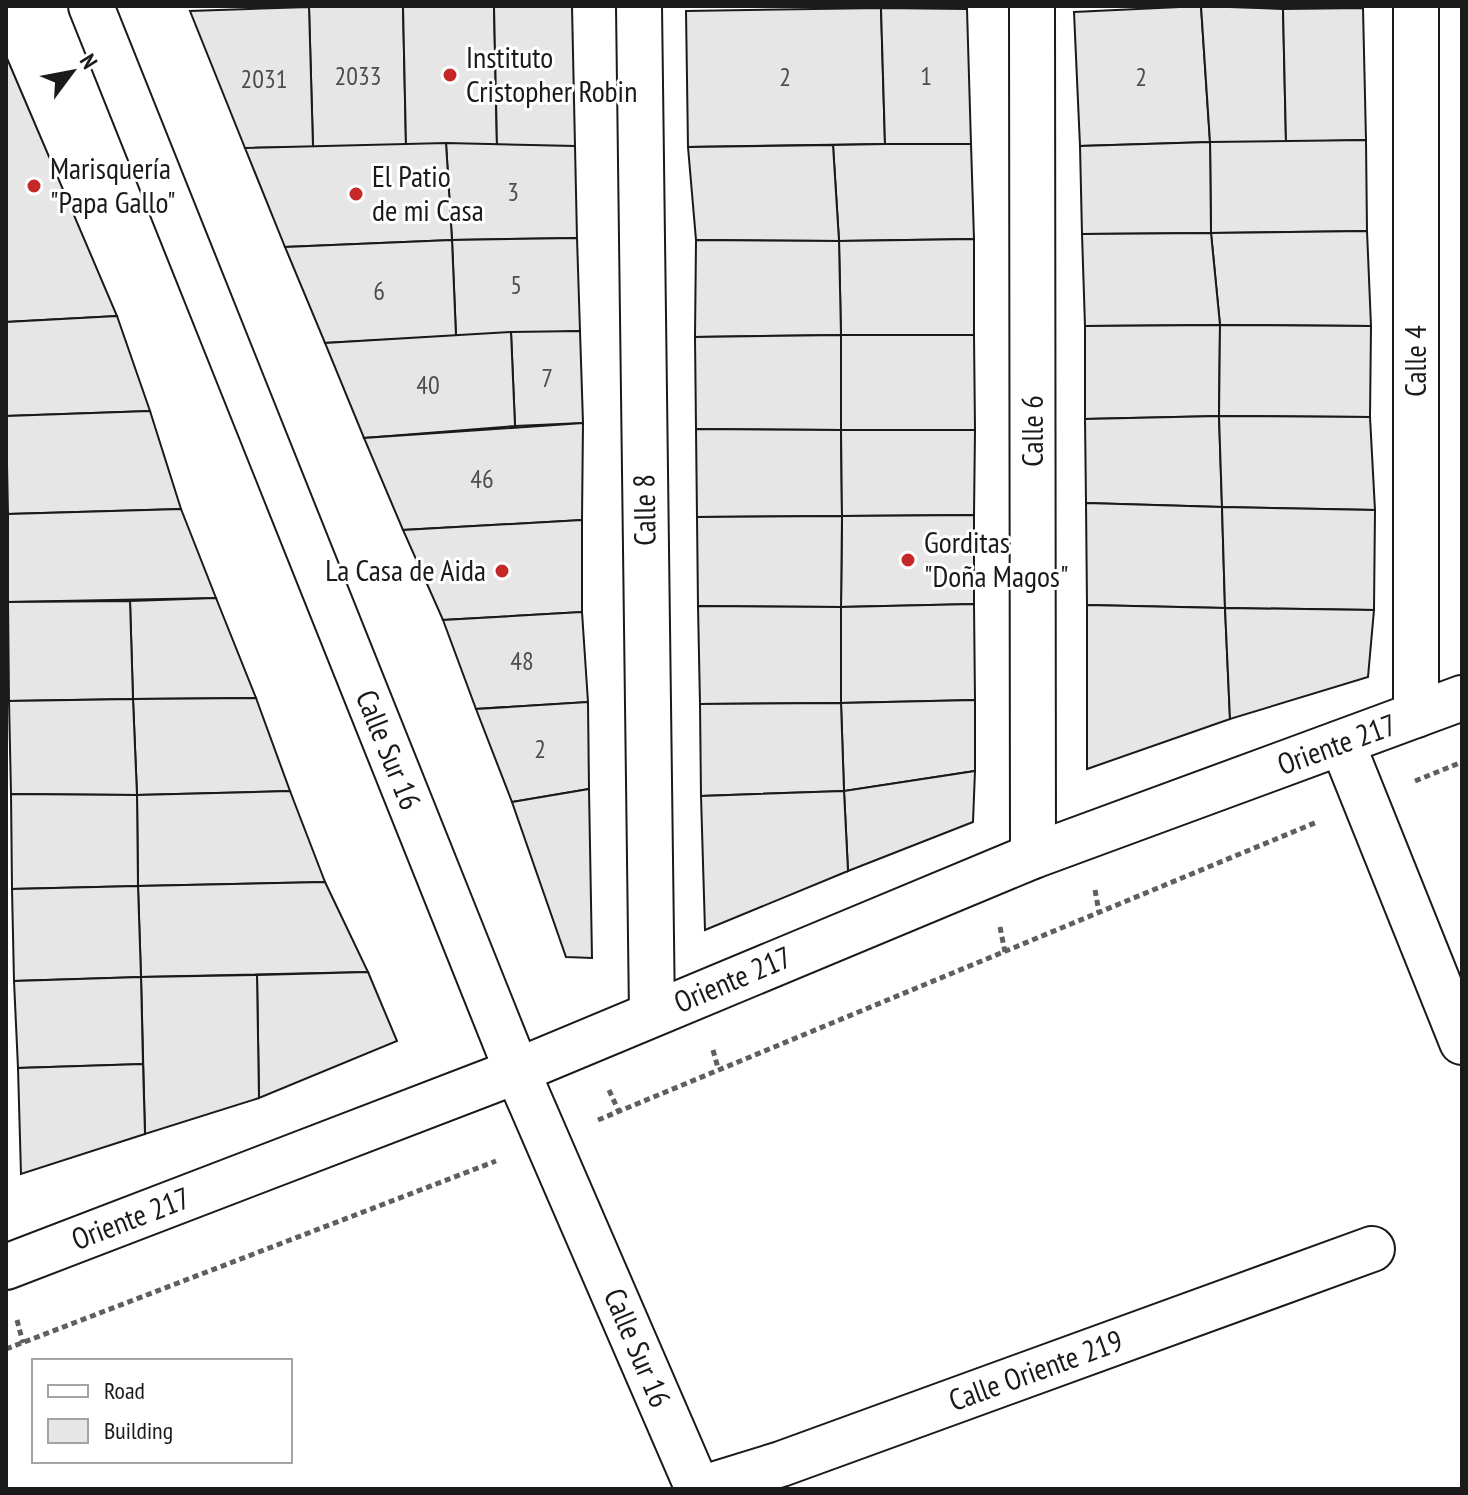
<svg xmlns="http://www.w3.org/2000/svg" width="1468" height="1495" viewBox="0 0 1468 1495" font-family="'PT Sans Narrow',sans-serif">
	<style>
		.building { fill: #e6e6e6; stroke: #1a1a1a; stroke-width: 2 }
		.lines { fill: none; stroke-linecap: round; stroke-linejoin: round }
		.minor-casing { stroke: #1a1a1a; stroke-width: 48 }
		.path { stroke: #5f5f5f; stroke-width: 5; stroke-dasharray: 6 4; stroke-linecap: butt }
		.minor { stroke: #fff; stroke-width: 44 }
		.poi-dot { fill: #c62828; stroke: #fff; stroke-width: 3 }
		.labels { text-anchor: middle; stroke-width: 6; stroke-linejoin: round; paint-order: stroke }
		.number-label { font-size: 26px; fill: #4d4d4d }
		.poi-label { font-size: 30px; fill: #1a1a1a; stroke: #fff; text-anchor: start }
		.street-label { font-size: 30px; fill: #1a1a1a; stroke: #fff }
	</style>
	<rect width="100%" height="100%" fill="#fff"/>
	<g class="building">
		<polygon points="403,6 406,145 313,147 309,7"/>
		<polygon points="403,6 494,6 497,146 406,145"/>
		<polygon points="494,6 572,6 575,146 497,146"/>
		<polygon points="1201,6 1210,142 1080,146 1074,12"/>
		<polygon points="1201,6 1283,9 1286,142 1210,142"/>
		<polygon points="309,7 313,147 245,148 190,11"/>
		<polygon points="881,8 885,144 688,147 686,11"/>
		<polygon points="881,8 967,9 971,144 885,144"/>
		<polygon points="1363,8 1366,140 1286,142 1283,9"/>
		<polygon points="6,56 117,316 6,322"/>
		<polygon points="1366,140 1367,231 1211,233 1210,142"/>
		<polygon points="1210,142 1211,233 1082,234 1080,146"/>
		<polygon points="446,143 575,146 577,238 452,240"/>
		<polygon points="446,143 452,240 285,247 245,148"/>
		<polygon points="885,144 971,144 974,239 839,241 833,145"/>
		<polygon points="833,145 839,241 696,240 688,147"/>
		<polygon points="1367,231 1371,326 1220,325 1211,233"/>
		<polygon points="1211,233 1220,325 1085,326 1082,234"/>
		<polygon points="577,238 580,331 456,336 452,240"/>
		<polygon points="974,239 974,335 841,335 839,241"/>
		<polygon points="452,240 456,336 325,343 285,247"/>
		<polygon points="696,240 839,241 841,335 695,337"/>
		<polygon points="117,316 150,411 6,416 6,322"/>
		<polygon points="1220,325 1219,416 1085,419 1085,326"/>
		<polygon points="1220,325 1371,326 1370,417 1219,416"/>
		<polygon points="580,331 583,423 515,426 511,332"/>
		<polygon points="511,332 515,426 364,438 325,343"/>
		<polygon points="841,335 841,430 696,429 695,337"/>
		<polygon points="841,335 974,335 975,430 841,430"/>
		<polygon points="150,411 181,509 8,514 6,416"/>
		<polygon points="1219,416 1222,507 1086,503 1085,419"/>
		<polygon points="1219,416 1370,417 1375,510 1222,507"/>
		<polygon points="583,423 582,520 403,530 364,438"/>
		<polygon points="696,429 841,430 842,516 697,517"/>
		<polygon points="841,430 975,430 974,515 842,516"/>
		<polygon points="1086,503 1222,507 1225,608 1087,605"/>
		<polygon points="1222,507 1375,510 1374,610 1225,608"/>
		<polygon points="181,509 216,598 8,602 8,514"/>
		<polygon points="974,515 974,604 841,607 842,516"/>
		<polygon points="842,516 841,607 698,606 697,517"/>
		<polygon points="582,520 582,612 443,620 403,530"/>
		<polygon points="216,598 256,698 133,699 130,601"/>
		<polygon points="130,601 133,699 9,701 8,602"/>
		<polygon points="974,604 975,700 841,703 841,607"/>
		<polygon points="1087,605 1225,608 1230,719 1087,769"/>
		<polygon points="698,606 841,607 841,703 700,704"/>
		<polygon points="1225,608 1374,610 1368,677 1230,719"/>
		<polygon points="582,612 588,702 476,709 443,620"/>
		<polygon points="256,698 290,791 137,795 133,699"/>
		<polygon points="133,699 137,795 11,794 9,701"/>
		<polygon points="975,700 975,771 844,791 841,703"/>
		<polygon points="588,702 589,789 512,802 476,709"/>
		<polygon points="841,703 844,791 701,796 700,704"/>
		<polygon points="975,771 973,822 848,871 844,791"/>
		<polygon points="589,789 592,958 566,957 512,802"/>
		<polygon points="290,791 325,882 138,886 137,795"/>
		<polygon points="844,791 848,871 705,930 701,796"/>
		<polygon points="11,794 137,795 138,886 12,889"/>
		<polygon points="325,882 368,972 141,977 138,886"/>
		<polygon points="138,886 141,977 14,981 12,889"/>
		<polygon points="368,972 397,1041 259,1098 257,975"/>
		<polygon points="257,975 259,1098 145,1134 141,977"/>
		<polygon points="141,977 143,1064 18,1068 14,981"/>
		<polygon points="143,1064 145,1134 21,1174 18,1068"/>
	</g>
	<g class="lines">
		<defs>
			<g id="minor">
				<polyline points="91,6 517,1071 698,1489"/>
				<polyline points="639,6 652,1014"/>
				<polyline points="1032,6 1033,856"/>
				<polyline points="1416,715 1416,6"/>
				<polyline points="1342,743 1462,1042"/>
				<polyline points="6,1267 517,1071 1033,856 1462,698"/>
				<polyline points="700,1489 781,1464 1372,1249"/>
			</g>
		</defs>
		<use href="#minor" class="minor-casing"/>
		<g class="path">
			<polyline points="1415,781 1462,762"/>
			<polyline points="1095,890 1099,912"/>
			<polyline points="1000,927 1005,952"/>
			<polyline points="713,1050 718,1068"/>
			<polyline points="609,1090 619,1112"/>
			<polyline points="598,1120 1317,822"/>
			<polyline points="17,1320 23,1343"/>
			<polyline points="6,1349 496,1161"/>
		</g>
		<use href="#minor" class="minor"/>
	</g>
	<g class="poi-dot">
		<circle cx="450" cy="75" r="8"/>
		<circle cx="34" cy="186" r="8"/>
		<circle cx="356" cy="194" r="8"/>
		<circle cx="908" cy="560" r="8"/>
		<circle cx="502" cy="571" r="8"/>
	</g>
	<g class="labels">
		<g class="number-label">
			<text x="358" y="85">2033</text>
			<text x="926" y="85">1</text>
			<text x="785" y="86">2</text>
			<text x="1141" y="86">2</text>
			<text x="264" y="88">2031</text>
			<text x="513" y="201">3</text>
			<text x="516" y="294">5</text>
			<text x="379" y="300">6</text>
			<text x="547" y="387">7</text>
			<text x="428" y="394">40</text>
			<text x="482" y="488">46</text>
			<text x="522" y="670">48</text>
			<text x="540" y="758">2</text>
		</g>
		<g class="poi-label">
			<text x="466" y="68">Instituto<tspan x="466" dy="34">Cristopher Robin</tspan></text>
			<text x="50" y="179">Marisquería<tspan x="50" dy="34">"Papa Gallo"</tspan></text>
			<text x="372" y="187">El Patio<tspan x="372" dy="34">de mi Casa</tspan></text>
			<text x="924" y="553">Gorditas<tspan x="924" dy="34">"Doña Magos"</tspan></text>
			<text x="486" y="581" text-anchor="end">La Casa de Aida</text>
		</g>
		<g class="street-label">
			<text transform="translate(1416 361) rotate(-90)" y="10">Calle 4</text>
			<text transform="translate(1033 431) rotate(-90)" y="10">Calle 6</text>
			<text transform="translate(645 510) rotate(-91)" y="10">Calle 8</text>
			<text transform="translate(1337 745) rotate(-20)" y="10">Oriente 217</text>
			<text transform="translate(388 750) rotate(68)" y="10">Calle Sur 16</text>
			<text transform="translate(733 980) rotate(-23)" y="10">Oriente 217</text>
			<text transform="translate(131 1219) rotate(-21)" y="10">Oriente 217</text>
			<text transform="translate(637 1348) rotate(67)" y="10">Calle Sur 16</text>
			<text transform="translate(1036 1371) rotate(-20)" y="10">Calle Oriente 219</text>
		</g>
	</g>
	<rect width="1468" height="1495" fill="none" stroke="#1a1a1a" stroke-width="16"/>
	<rect x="32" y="1359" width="260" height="104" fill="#ffffff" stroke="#a3a3a3" stroke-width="2"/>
	<rect x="48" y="1385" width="40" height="12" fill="#ffffff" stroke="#a3a3a3" stroke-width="2"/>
	<text x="104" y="1399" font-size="24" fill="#1a1a1a">Road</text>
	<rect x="48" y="1419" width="40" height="24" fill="#e6e6e6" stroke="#a3a3a3" stroke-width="2"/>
	<text x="104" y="1439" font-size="24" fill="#1a1a1a">Building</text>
	<g transform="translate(72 72) rotate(58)" stroke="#ffffff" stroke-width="6" paint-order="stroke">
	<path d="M0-6L14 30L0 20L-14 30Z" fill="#1a1a1a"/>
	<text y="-12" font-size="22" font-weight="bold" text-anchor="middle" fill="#1a1a1a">N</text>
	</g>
</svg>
